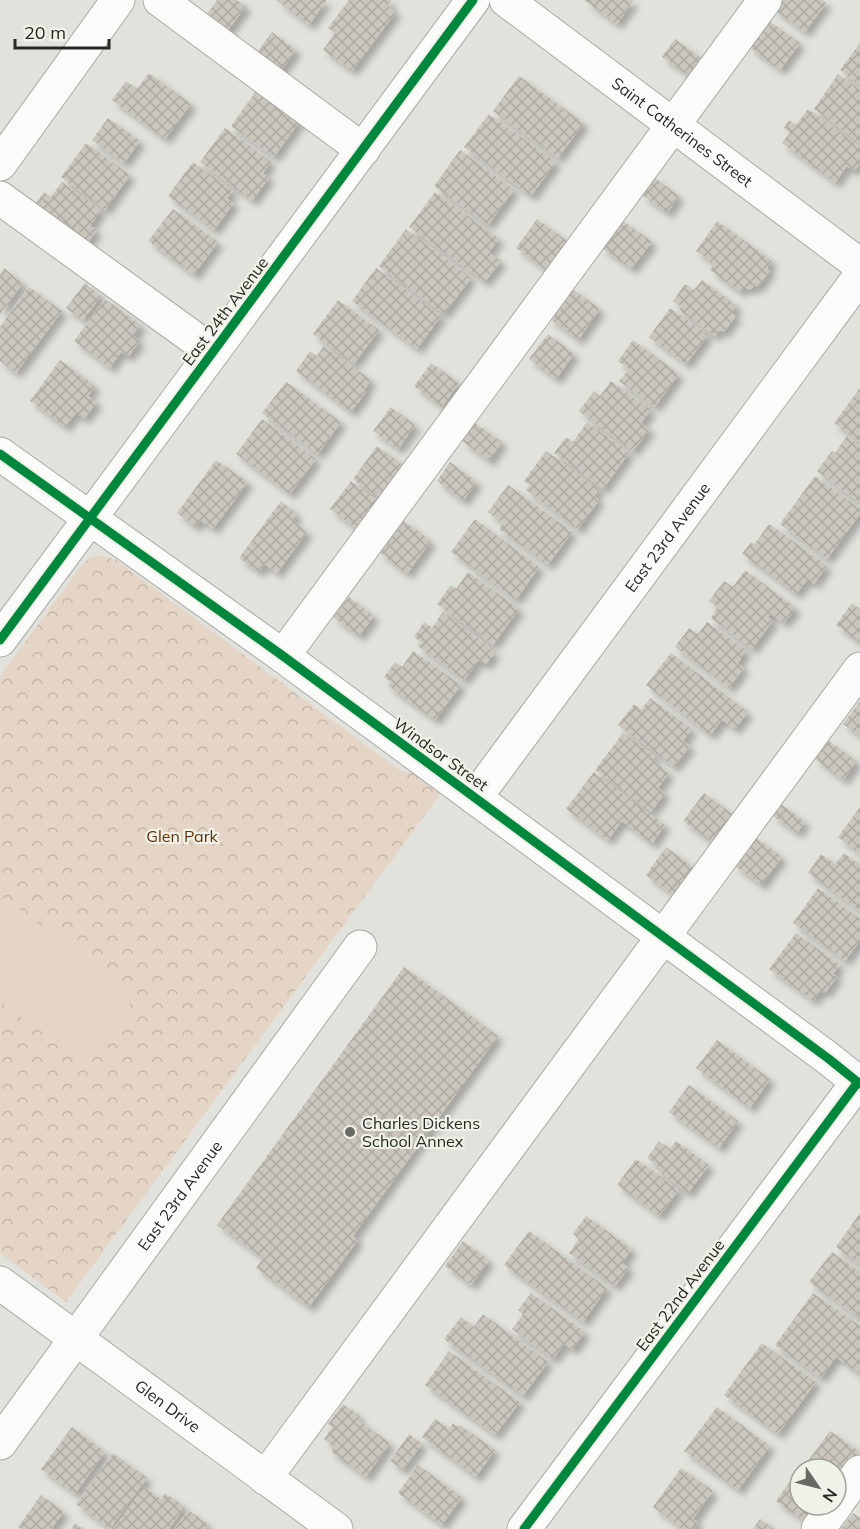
<svg xmlns="http://www.w3.org/2000/svg" width="860" height="1529" viewBox="0 0 860 1529" font-family="Mulish,sans-serif">
	<style>
		.park { fill: url(#park-crowns) }
		.pitch { fill: #e5d5c6 }
		.building { fill: url(#building-cross-hatch); filter: url(#shadow) }
		.lines { fill: none; stroke-linecap: round; stroke-linejoin: round }
		.minor-casing { stroke: #a9a9a5; stroke-width: 35 }
		.major-casing { stroke: #a9a9a5; stroke-width: 35 }
		.minor { stroke: #fbfbfa; stroke-width: 33 }
		.major { stroke: #fbfbfa; stroke-width: 33 }
		.cycleway-casing { stroke: #f0f1e8; stroke-width: 13 }
		.cycleway { stroke: #00873e; stroke-width: 9 }
		.poi-dot { fill: #686965; stroke: #f0f1e8; stroke-width: 2 }
		.labels { text-anchor: middle; stroke-width: 4.5; stroke-linejoin: round; paint-order: stroke }
		.street-label { font-size: 16px; fill: #272824; stroke: #f0f1e8 }
		.park-label { font-size: 16px; fill: #5f3205; stroke: #f0f1e8 }
		.poi-label { font-size: 16px; fill: #272824; stroke: #f0f1e8; text-anchor: start }
	</style>
	<defs>
		<pattern id="park-crowns" width="20" height="18" patternUnits="userSpaceOnUse" patternTransform="scale(1.5)"><rect width="20" height="18" fill="#e5d5c6"/><path d="M2 6a3 3 0 1 1 6 0M12 15a3 3 0 1 1 6 0" fill="none" stroke="#c4b7aa"/></pattern>
		<pattern id="building-cross-hatch" width="8" height="8" patternUnits="userSpaceOnUse" patternTransform="scale(1.5)"><rect width="8" height="8" fill="#cac6bd"/><path d="M0 0l8 8M0 8l8-8" fill="none" stroke="#aeaaa2"/></pattern>
		<filter id="shadow"><feDropShadow dx="5.5" dy="5.5" stdDeviation="3" flood-color="#0004"/></filter>
	</defs>
	<rect width="100%" height="100%" fill="#e2e2dd"/>
	<polygon class="park" points="94,556 104,556 116,560 401,771 411,772 441,793 66,1302 0,1253 0,676 82,565 88,559"/>
	<polygon class="pitch" points="4,898 136,995 86,1064 0,1002 0,901"/>
	<g class="building">
		<polygon points="217,0 237,0 246,6 226,33 204,18"/>
		<polygon points="276,0 327,0 309,25"/>
		<polygon points="349,0 392,0 388,6 396,12 352,71 323,50 335,33 328,28"/>
		<polygon points="584,0 634,0 617,24"/>
		<polygon points="779,0 822,0 826,3 805,32 773,9"/>
		<polygon points="769,21 800,43 780,70 749,47"/>
		<polygon points="272,32 296,50 274,80 250,62"/>
		<polygon points="675,39 701,58 688,75 662,57"/>
		<polygon points="860,43 860,85 840,70"/>
		<polygon points="149,73 191,104 165,139 112,100 126,81 137,89"/>
		<polygon points="838,74 860,90 860,143 814,109"/>
		<polygon points="519,76 584,123 558,158 493,111"/>
		<polygon points="257,90 300,121 274,157 231,126"/>
		<polygon points="808,109 860,147 860,164 854,171 847,166 835,183 782,143 790,133 784,128 789,120 796,125"/>
		<polygon points="489,114 556,162 531,196 464,147"/>
		<polygon points="108,118 140,141 124,163 92,140"/>
		<polygon points="225,128 271,162 263,173 269,178 252,201 200,162"/>
		<polygon points="86,143 130,175 105,210 61,177"/>
		<polygon points="460,150 514,190 488,225 434,186"/>
		<polygon points="193,162 233,191 227,198 234,203 214,230 168,196"/>
		<polygon points="655,178 679,196 667,213 642,195"/>
		<polygon points="62,182 101,210 90,226 97,230 84,248 32,209 44,192 51,197"/>
		<polygon points="435,192 499,239 489,252 501,261 485,282 409,227"/>
		<polygon points="173,209 218,242 194,275 148,241"/>
		<polygon points="537,219 570,243 548,271 516,248"/>
		<polygon points="622,220 652,242 631,269 602,248"/>
		<polygon points="717,221 772,261 767,268 770,271 758,287 755,285 750,290 745,287 740,292 710,270 714,264 696,251"/>
		<polygon points="406,229 471,278 444,314 379,266"/>
		<polygon points="4,268 23,283 0,314 0,275"/>
		<polygon points="376,268 441,316 417,349 352,301"/>
		<polygon points="702,280 737,306 732,313 736,316 724,332 720,330 715,336 679,310 682,307 673,301 685,284 694,290"/>
		<polygon points="85,283 101,296 83,320 66,308"/>
		<polygon points="29,287 62,311 16,373 0,361 0,327"/>
		<polygon points="571,288 600,309 578,340 549,318"/>
		<polygon points="105,299 141,325 133,336 140,341 128,357 121,352 110,368 74,341"/>
		<polygon points="338,300 379,330 354,364 313,334"/>
		<polygon points="670,308 708,335 686,364 649,337"/>
		<polygon points="548,334 574,354 556,379 529,359"/>
		<polygon points="633,340 679,374 655,407 619,381 629,369 618,361"/>
		<polygon points="324,346 371,380 364,391 366,392 351,412 296,371 310,351 317,356"/>
		<polygon points="60,360 95,386 88,396 97,402 84,419 76,413 65,427 30,401"/>
		<polygon points="431,363 459,383 442,407 414,386"/>
		<polygon points="611,381 651,410 641,423 650,429 633,451 579,411 594,391 600,396"/>
		<polygon points="286,382 341,422 318,454 262,413"/>
		<polygon points="860,388 860,442 834,423"/>
		<polygon points="391,407 415,425 398,449 373,431"/>
		<polygon points="262,419 316,459 290,494 236,454"/>
		<polygon points="587,422 629,453 603,489 554,453 566,437 573,442"/>
		<polygon points="475,423 502,442 489,461 462,441"/>
		<polygon points="847,436 860,446 860,503 817,471 832,451 835,453"/>
		<polygon points="377,446 404,466 380,499 353,479"/>
		<polygon points="546,451 599,489 594,496 599,500 578,529 526,490 530,485 524,481"/>
		<polygon points="216,460 248,482 213,529 200,520 195,527 177,513"/>
		<polygon points="450,462 477,482 463,501 437,481"/>
		<polygon points="815,476 860,509 860,514 827,559 780,524"/>
		<polygon points="351,481 378,501 357,529 330,509"/>
		<polygon points="508,485 572,532 548,565 499,529 503,523 488,512"/>
		<polygon points="281,501 297,514 292,520 307,532 277,573 264,564 259,572 239,558"/>
		<polygon points="475,519 539,567 516,600 451,552"/>
		<polygon points="403,520 431,541 407,574 379,552"/>
		<polygon points="769,524 827,566 814,584 808,579 796,594 742,554 751,542 754,545"/>
		<polygon points="745,570 796,608 784,623 771,614 768,617 773,621 752,649 711,618 718,607 709,601 724,581 733,587"/>
		<polygon points="468,572 519,609 493,645 437,604 451,585 456,589"/>
		<polygon points="349,597 374,616 359,636 333,617"/>
		<polygon points="852,603 860,609 860,643 836,625"/>
		<polygon points="443,612 489,646 488,648 495,653 485,665 479,660 464,680 418,646 421,642 414,637 424,622 432,628"/>
		<polygon points="707,622 746,650 738,663 744,668 729,688 675,647 689,628 698,634"/>
		<polygon points="413,651 461,685 435,720 388,686 391,682 384,677 395,662 402,667"/>
		<polygon points="671,653 748,712 735,729 722,720 710,735 646,685"/>
		<polygon points="650,698 692,729 683,741 690,746 674,767 618,725 634,704 641,710"/>
		<polygon points="860,701 860,736 843,724"/>
		<polygon points="623,733 655,756 652,760 669,773 658,788 665,793 651,812 595,770"/>
		<polygon points="829,741 857,761 843,780 815,759"/>
		<polygon points="594,772 665,825 652,844 622,821 608,840 566,809"/>
		<polygon points="704,793 734,815 713,843 683,821"/>
		<polygon points="781,804 805,822 797,833 773,816"/>
		<polygon points="860,807 860,854 838,837"/>
		<polygon points="755,837 782,857 761,885 734,865"/>
		<polygon points="666,847 693,867 673,895 646,875"/>
		<polygon points="844,853 860,865 860,911 808,873 821,854 835,864"/>
		<polygon points="818,888 860,919 860,941 845,961 793,923"/>
		<polygon points="796,933 840,965 833,974 837,977 825,993 821,990 813,1001 769,969"/>
		<polygon points="404,967 498,1036 353,1236 358,1240 309,1307 256,1268 263,1258 217,1225"/>
		<polygon points="717,1040 770,1079 750,1108 696,1068"/>
		<polygon points="689,1085 738,1121 719,1148 669,1112"/>
		<polygon points="659,1141 670,1149 676,1141 709,1165 688,1193 656,1169 658,1166 647,1158"/>
		<polygon points="636,1159 679,1190 659,1216 617,1185"/>
		<polygon points="860,1213 860,1265 836,1247"/>
		<polygon points="586,1216 632,1249 622,1263 629,1268 615,1286 569,1253 579,1239 573,1234"/>
		<polygon points="529,1231 607,1288 583,1322 504,1265"/>
		<polygon points="463,1241 489,1260 471,1285 445,1266"/>
		<polygon points="832,1252 860,1272 860,1315 858,1317 809,1282"/>
		<polygon points="531,1293 585,1332 572,1350 564,1344 553,1359 512,1329 523,1314 518,1310"/>
		<polygon points="813,1293 860,1326 860,1374 836,1357 821,1378 775,1345"/>
		<polygon points="483,1314 548,1362 523,1396 444,1339 461,1317 474,1327"/>
		<polygon points="762,1343 816,1382 778,1434 724,1395"/>
		<polygon points="449,1351 520,1402 495,1435 425,1385"/>
		<polygon points="343,1404 360,1416 358,1420 390,1443 366,1477 331,1452 334,1447 324,1439 332,1427 328,1424"/>
		<polygon points="717,1407 770,1446 738,1490 684,1451"/>
		<polygon points="435,1419 449,1429 453,1423 458,1427 460,1425 495,1450 476,1477 422,1437"/>
		<polygon points="72,1427 105,1452 75,1494 41,1469"/>
		<polygon points="830,1431 860,1452 836,1485 836,1469 818,1469 807,1462"/>
		<polygon points="409,1434 422,1444 403,1470 390,1461"/>
		<polygon points="113,1453 147,1478 110,1529 76,1504"/>
		<polygon points="803,1463 812,1469 800,1469 800,1505 820,1505 807,1523 776,1501"/>
		<polygon points="418,1465 462,1497 442,1525 398,1493"/>
		<polygon points="681,1468 713,1491 693,1519 698,1522 693,1529 683,1529 653,1507"/>
		<polygon points="144,1487 161,1499 165,1493 185,1507 169,1529 113,1529"/>
		<polygon points="41,1495 64,1512 51,1529 21,1529 18,1527"/>
		<polygon points="188,1510 208,1524 205,1529 174,1529"/>
		<polygon points="853,1513 860,1518 860,1529 841,1529"/>
		<polygon points="760,1519 774,1529 753,1529"/>
		<polygon points="75,1523 83,1529 71,1529"/>
	</g>
	<g class="lines">
		<defs>
			<g id="minor">
				<polyline points="160,0 363,150"/>
				<path id="s1" d="M506 0 860 265"/>
				<polyline points="0,198 213,352"/>
				<polyline points="0,454 283,656 829,1059 860,1084"/>
				<polyline points="0,640 473,0"/>
				<polyline points="283,656 765,0"/>
				<path id="s2" d="M475 798 860 276"/>
				<path id="s3" d="M0 1283 336 1529"/>
				<path id="s4" d="M0 1443 360 947"/>
				<polyline points="265,1478 860,669"/>
				<polyline points="836,1504 860,1472"/>
				<polyline points="524,1529 860,1079"/>
				<polyline points="818,1529 836,1505"/>
			</g>
			<polyline id="major" points="0,164 118,0"/>
		</defs>
		<use href="#minor" class="minor-casing"/>
		<use href="#major" class="major-casing"/>
		<use href="#minor" class="minor"/>
		<use href="#major" class="major"/>
		<defs>
			<g id="cycleway">
				<polyline points="0,454 283,656 829,1059 860,1084"/>
				<polyline points="0,640 473,0"/>
				<polyline points="524,1529 858,1082"/>
			</g>
		</defs>
		<use href="#cycleway" class="cycleway-casing"/>
		<use href="#cycleway" class="cycleway"/>
	</g>
	<circle class="poi-dot" cx="350" cy="1132" r="6"/>
	<g class="labels">
		<g class="street-label">
			<text dy="6" stroke="none"><textPath href="#s1" startOffset="220">Saint Catherines Street</textPath></text>
			<text transform="translate(225 311) rotate(-53)" y="6">East 24th Avenue</text>
			<text dy="6" stroke="none"><textPath href="#s2" startOffset="324">East 23rd Avenue</textPath></text>
			<text transform="translate(441 754) rotate(36)" y="6">Windsor Street</text>
			<text dy="6" stroke="none"><textPath href="#s4" startOffset="306">East 23rd Avenue</textPath></text>
			<text transform="translate(680 1295) rotate(-53)" y="6">East 22nd Avenue</text>
			<text dy="6" stroke="none"><textPath href="#s3" startOffset="208">Glen Drive</textPath></text>
		</g>
		<g class="park-label">
			<text x="182" y="842">Glen Park</text>
		</g>
		<g class="poi-label">
			<text x="362" y="1129">Charles Dickens<tspan x="362" dy="18">School Annex</tspan></text>
		</g>
	</g>
	<g transform="translate(818 1487) rotate(125)"><circle r="28" fill="#f0f1e8" stroke="#a0a19a" stroke-width="1.5"/>
	<path d="M0-4.5L10 22L0 15L-10 22Z" fill="#686965"/>
	<text y="-9" font-size="16" font-weight="bold" text-anchor="middle" fill="#272824">N</text>
	</g>
	<path d="M15 39v9h94v-9" fill="none" stroke="#272824" stroke-width="3"/>
	<text x="24" y="39" font-size="18" fill="#272824" stroke="#f0f1e8" stroke-width="4.5" paint-order="stroke">20 m</text>
</svg>
